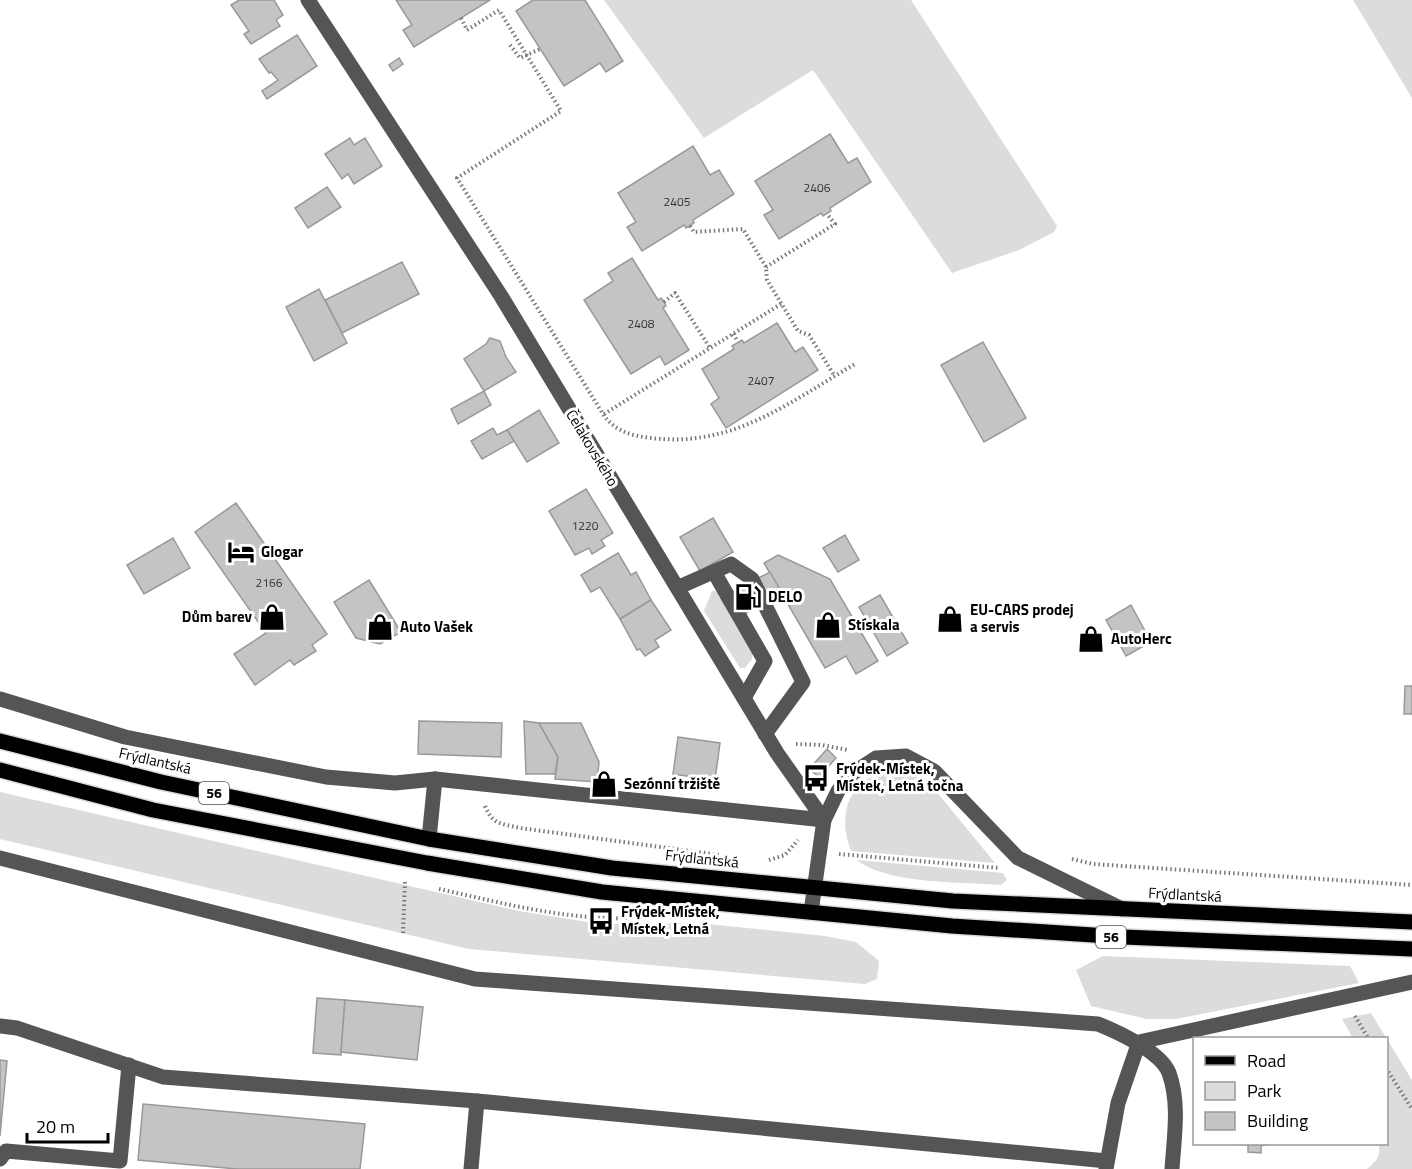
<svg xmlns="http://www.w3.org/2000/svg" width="1412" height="1169" viewBox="0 0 1412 1169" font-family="'Titillium Web',sans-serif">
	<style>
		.green { fill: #dcdcdc }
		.building { fill: #c4c4c4; stroke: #999; stroke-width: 1.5 }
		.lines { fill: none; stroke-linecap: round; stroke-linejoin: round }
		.major-casing { stroke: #dbdbdb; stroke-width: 18 }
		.path { stroke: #777; stroke-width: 4; stroke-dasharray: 1.5 3; stroke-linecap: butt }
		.minor { stroke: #555; stroke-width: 15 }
		.major { stroke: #000; stroke-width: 15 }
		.labels { text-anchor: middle; stroke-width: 6; stroke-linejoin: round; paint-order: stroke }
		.number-label { font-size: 12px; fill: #313131 }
		.shield { fill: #fff; stroke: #4c4c4c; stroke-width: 1.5 }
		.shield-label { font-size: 14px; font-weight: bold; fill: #000 }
		.street-label { font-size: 15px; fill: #000; stroke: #fff }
		.poi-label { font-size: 15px; font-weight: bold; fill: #000; stroke: #fff; text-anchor: start }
	</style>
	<rect width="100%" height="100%" fill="#fff"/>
	<g class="green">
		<polygon points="604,0 911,0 1057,226 1054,232 1019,250 952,273 813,70 704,138"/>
		<polygon points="1353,0 1412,0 1412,98"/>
		<polygon points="712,591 720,591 753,648 752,659 745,668 740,668 704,611"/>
		<path d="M898 771 919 777 931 785 995 863 851 851C835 811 852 772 898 771Z"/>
		<polygon points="0,792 519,911 600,924 697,923 825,936 856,942 879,961 877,979 865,984 469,949 0,839"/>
		<path d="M857 860 1003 873 1007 880 1001 885C963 882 885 884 857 860Z"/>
		<polygon points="1103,956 1350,966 1359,983 1176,1019 1147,1019 1091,1006 1076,970"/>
		<path d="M1371 1013 1412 1080V1169H1367C1376 1162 1382 1155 1378 1144H1386V1038H1353L1342 1019Z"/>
	</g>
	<g class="building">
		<polygon points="239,0 274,0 283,15 276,20 280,26 251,44 244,34 249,31 231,5"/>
		<polygon points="396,0 490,0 414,47 403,30 412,25"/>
		<polygon points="533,0 585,0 623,61 606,72 600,63 564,86 516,11"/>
		<polygon points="297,35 317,66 267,99 262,91 278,80 271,72 269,73 259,59"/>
		<polygon points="399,58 403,64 393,71 389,65"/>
		<polygon points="830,134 848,163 857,158 871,182 830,208 831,211 823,216 821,213 779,239 764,215 773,210 755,181"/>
		<polygon points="350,138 354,145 365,138 382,166 354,184 348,174 342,179 325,154"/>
		<polygon points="693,146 710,175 719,170 734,194 693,220 694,223 686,228 684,225 642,251 627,227 636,222 618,193"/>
		<polygon points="327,187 341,207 308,228 295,208"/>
		<polygon points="632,258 658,300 661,298 664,302 666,306 663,308 689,350 665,365 660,356 631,374 584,300 613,281 608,273"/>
		<polygon points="402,262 419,294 342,333 325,300"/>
		<polygon points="319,289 347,343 314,361 286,307"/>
		<polygon points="777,323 795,352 803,347 818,370 726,428 711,404 719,398 702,369 734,349 732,346 742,340 744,343"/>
		<polygon points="490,338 500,341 506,357 516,372 484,391 464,359 486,344"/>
		<polygon points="983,342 1026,418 984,442 941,365"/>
		<polygon points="484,391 491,405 458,424 451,409"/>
		<polygon points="539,410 559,443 527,462 507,430"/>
		<polygon points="493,428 497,435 507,430 514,441 482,459 471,441"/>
		<polygon points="586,489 613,533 601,540 605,546 592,554 589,548 575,555 549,511"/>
		<polygon points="236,503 327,634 312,645 316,651 294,665 290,660 255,685 234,654 266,633 195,532"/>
		<polygon points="713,518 733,552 700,571 680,537"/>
		<polygon points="845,535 859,560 838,572 823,548"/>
		<polygon points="173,538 190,568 144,594 127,565"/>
		<polygon points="618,553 631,575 636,572 651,600 620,619 600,587 591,592 581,575"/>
		<polygon points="778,555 830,579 878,661 856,674 846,656 825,668 764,563"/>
		<polygon points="770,572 782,593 734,620 721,598"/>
		<polygon points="369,580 401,632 380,644 356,638 334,602"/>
		<polygon points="880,595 908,643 887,656 859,607"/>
		<polygon points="651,600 671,630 655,640 659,647 645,656 640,649 637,650 620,619"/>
		<polygon points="1131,605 1151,642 1126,656 1106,620"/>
		<polygon points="1405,686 1412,686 1412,714 1404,714"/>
		<polygon points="419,721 502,723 501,757 418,754"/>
		<polygon points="524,721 539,723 558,757 555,774 526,774"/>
		<polygon points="539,723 581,723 599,762 597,782 555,779 558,757"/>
		<polygon points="678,737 720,743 715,780 673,774"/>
		<polygon points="827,749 836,758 819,777 809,769"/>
		<polygon points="317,998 345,1000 341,1055 313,1053"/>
		<polygon points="345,1000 423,1007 417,1060 341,1052"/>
		<polygon points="0,1060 7,1061 0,1136"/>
		<polygon points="143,1104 365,1124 360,1169 237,1169 138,1160"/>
		<polygon points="1232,1144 1268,1144 1261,1146 1261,1153 1248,1152 1248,1145"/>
	</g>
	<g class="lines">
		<defs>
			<g id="major">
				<polyline points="0,741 161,782 429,839 612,868 953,901 1412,922"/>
				<polyline points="0,770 153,810 427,863 602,892 952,926 1124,937 1412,949"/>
			</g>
		</defs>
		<use href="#major" class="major-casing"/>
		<g class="path">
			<path d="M461 18 467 30 499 10 561 111 457 178 603 414C614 431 632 436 651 438 733 448 788 403 855 364"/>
			<polyline points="510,45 520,58 540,49"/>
			<polyline points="690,226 694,232 743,229 766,267 767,280 798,331 809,335 834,375"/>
			<polyline points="766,267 835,224 827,214"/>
			<polyline points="664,302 675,293 710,348"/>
			<polyline points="733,334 737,340"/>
			<polyline points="604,414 781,304"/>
			<polyline points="796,744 822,745 848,750"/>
			<path d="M485 806C493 825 500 823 520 828L720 855"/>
			<polyline points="839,854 999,868"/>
			<polyline points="1072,859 1093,864 1412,885"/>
			<polyline points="769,860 785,855 798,840"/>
			<path d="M439 889C502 903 565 920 630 918"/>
			<polyline points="403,933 405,881"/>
			<polyline points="1355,1016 1368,1038"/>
			<polyline points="1386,1068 1412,1109"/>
		</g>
		<g class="minor">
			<polyline points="308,0 501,296 777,753 824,820"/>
			<polyline points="714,572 765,661 744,698"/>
			<polyline points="679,587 731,564 752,579 803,682 765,734"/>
			<polyline points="0,699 125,737 326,777 395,783 435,779 824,820"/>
			<polyline points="429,839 435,779"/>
			<path d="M0 858 475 979 1098 1024C1118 1032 1161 1052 1169 1073 1180 1103 1174 1138 1172 1169"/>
			<polyline points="811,912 824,820 838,791 853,773 876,758 906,756 934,771 1018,858 1122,909"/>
			<polyline points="0,1026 17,1028 163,1077 477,1101 1107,1161"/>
			<polyline points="0,1159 6,1151 120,1161 129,1065"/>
			<polyline points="471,1169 477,1101"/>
			<polyline points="1106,1169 1118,1103 1139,1042 1412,982"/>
		</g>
		<use href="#major" class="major"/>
	</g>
	<defs>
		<symbol id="hotel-bare" viewBox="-9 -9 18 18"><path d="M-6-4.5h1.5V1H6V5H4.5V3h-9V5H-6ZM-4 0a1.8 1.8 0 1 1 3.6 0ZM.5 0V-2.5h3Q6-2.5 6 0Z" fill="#000" stroke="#fff" stroke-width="2.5" paint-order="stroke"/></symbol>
		<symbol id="fuel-bare" viewBox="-9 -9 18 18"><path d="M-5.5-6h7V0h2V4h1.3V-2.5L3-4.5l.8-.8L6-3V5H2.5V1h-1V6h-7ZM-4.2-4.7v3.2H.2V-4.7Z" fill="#000" stroke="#fff" stroke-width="2.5" paint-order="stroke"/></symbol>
		<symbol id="shop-bare" viewBox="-9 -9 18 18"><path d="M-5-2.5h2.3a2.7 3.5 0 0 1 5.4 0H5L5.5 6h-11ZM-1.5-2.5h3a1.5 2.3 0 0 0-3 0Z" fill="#000" stroke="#fff" stroke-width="2.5" paint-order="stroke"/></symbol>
		<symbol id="bus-bare" viewBox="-9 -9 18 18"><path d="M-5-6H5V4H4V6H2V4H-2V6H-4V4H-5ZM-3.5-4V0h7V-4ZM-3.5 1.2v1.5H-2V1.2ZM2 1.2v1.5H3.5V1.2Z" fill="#000" stroke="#fff" stroke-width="2.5" paint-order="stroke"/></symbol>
	</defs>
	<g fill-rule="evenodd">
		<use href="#hotel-bare" x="222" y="533" width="38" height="38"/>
		<use href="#fuel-bare" x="729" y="578" width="38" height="38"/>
		<use href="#shop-bare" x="253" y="598" width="38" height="38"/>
		<use href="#shop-bare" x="931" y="600" width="38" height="38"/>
		<use href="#shop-bare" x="809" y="606" width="38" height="38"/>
		<use href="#shop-bare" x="361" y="608" width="38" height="38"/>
		<use href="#shop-bare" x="1072" y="620" width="38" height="38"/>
		<use href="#bus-bare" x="797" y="759" width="38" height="38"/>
		<use href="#shop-bare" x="585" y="765" width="38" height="38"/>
		<use href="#bus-bare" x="582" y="902" width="38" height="38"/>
	</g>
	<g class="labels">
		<g class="number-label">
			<text x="817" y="192">2406</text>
			<text x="677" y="206">2405</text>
			<text x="641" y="328">2408</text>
			<text x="761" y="385">2407</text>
			<text x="585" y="530">1220</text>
			<text x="269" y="587">2166</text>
		</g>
		<g class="shield">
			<rect x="199" y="782" width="30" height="22" rx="4.5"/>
			<rect x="1096" y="926" width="30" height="22" rx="4.5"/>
		</g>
		<g class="shield-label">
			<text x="214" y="798">56</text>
			<text x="1111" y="942">56</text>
		</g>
		<g class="street-label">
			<text transform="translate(592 448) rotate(59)" y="5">Čelakovského</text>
			<text transform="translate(155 761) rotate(13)" y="5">Frýdlantská</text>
			<text transform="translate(702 859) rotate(6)" y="5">Frýdlantská</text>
			<text transform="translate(1185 895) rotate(3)" y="5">Frýdlantská</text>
		</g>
		<g class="poi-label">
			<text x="261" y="557">Glogar</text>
			<text x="768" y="602">DELO</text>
			<text x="970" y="615">EU-CARS prodej<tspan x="970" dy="17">a servis</tspan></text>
			<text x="252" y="622" text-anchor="end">Dům barev</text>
			<text x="848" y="630">Stískala</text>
			<text x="400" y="632">Auto Vašek</text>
			<text x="1111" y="644">AutoHerc</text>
			<text x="836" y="774">Frýdek-Místek,<tspan x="836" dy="17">Místek, Letná točna</tspan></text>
			<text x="624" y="789">Sezónní tržiště</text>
			<text x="621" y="917">Frýdek-Místek,<tspan x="621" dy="17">Místek, Letná</tspan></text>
		</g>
	</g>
	<rect x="1193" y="1037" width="195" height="108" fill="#ffffff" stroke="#999999" stroke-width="1.5"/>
	<rect x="1205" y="1056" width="30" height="9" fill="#000000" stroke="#999999" stroke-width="1.5"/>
	<text x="1247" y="1067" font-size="18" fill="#000000">Road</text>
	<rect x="1205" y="1082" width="30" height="18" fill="#dcdcdc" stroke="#999999" stroke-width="1.5"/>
	<text x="1247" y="1097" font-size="18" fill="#000000">Park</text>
	<rect x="1205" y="1112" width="30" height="18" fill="#c4c4c4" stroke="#999999" stroke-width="1.5"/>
	<text x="1247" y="1127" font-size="18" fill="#000000">Building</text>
	<path d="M27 1133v9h81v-9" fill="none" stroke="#000000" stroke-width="3"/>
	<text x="36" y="1133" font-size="18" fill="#000000" stroke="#ffffff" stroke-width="4.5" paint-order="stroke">20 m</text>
</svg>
